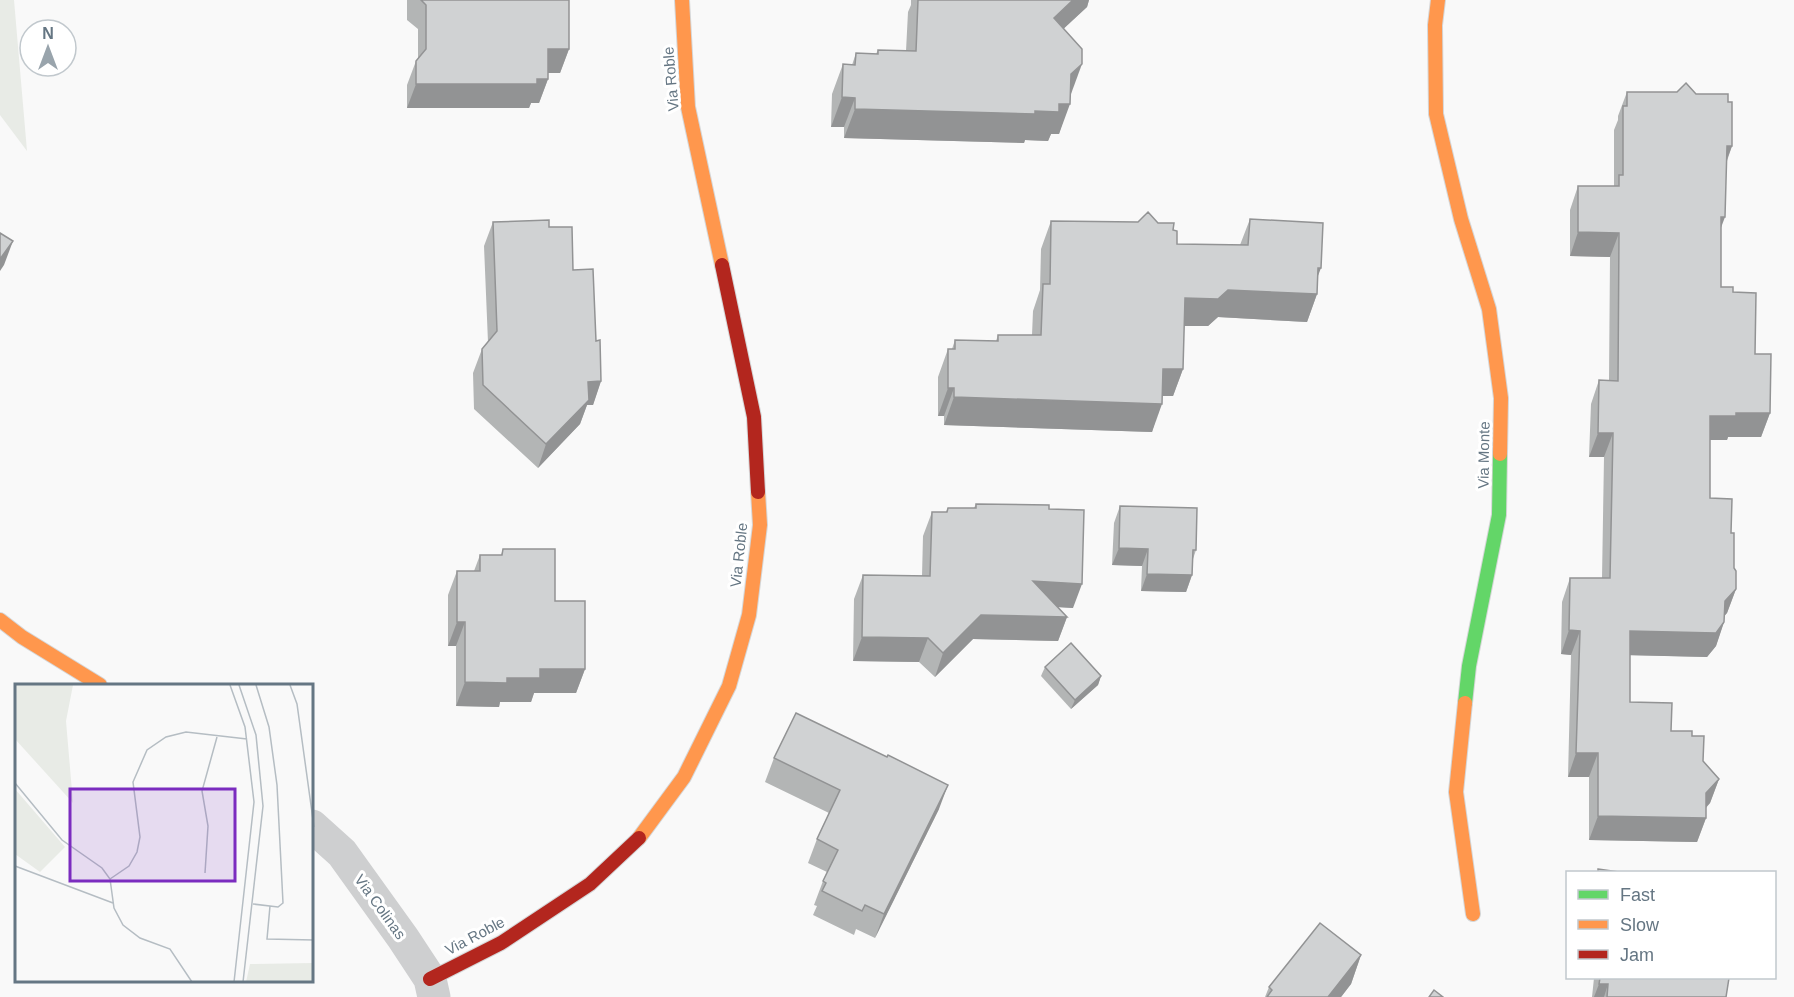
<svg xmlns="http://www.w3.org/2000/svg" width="1794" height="997" viewBox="0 0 1794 997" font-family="Arial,sans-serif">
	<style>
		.green { fill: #e8ebe6 }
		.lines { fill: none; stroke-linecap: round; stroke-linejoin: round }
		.fast-casing { stroke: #d5d6d7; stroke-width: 16 }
		.slow-casing { stroke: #d5d6d7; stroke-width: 16 }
		.jam-casing { stroke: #d5d6d7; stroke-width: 16 }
		.street { stroke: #cecfd0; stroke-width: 33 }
		.fast { stroke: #63d668; stroke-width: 14 }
		.slow { stroke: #ff974d; stroke-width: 14 }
		.jam { stroke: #b3261e; stroke-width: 14 }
		.wall { fill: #b3b5b5 }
		.shaded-wall { fill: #929394 }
		.building { fill: #d0d2d3; stroke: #929394; stroke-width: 1.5 }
		.labels { text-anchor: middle; stroke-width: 6; stroke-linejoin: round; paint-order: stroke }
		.street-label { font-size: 15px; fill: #657683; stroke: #fff }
		.inset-road { fill: none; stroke: #b5bdc3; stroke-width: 1.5 }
		.view { fill: #7b2cbf; fill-opacity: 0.15; stroke: #7b2cbf; stroke-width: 3 }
		.inset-edge { fill: none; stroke: #657683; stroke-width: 3 }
	</style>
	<rect width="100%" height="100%" fill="#f9f9f9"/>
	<polygon class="green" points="0,0 14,0 27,151 0,115"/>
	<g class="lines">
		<defs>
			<polyline id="fast" points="1465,703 1469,666 1499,515 1500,454"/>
			<g id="slow">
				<polyline points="682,0 688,107 722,265"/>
				<polyline points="1438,0 1435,25 1436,114 1461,219 1489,309 1501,398 1500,454"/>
				<polyline points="0,620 22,637 100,685"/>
				<polyline points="1465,703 1456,792 1473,914"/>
				<polyline points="639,838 684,777 729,686 749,615 760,525 758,492"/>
			</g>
			<g id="jam">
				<polyline points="722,265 754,417 758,492"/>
				<polyline points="430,979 501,943 590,884 639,838"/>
			</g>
		</defs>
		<use href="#fast" class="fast-casing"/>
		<use href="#slow" class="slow-casing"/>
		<use href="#jam" class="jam-casing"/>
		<polyline class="street" points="312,826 342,853 403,938 430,979 434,997"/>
		<use href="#fast" class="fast"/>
		<use href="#slow" class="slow"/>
		<use href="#jam" class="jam"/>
	</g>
	<g class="wall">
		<polygon points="407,0 569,0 569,49 560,73 548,73 548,79 539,103 531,103 529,108 407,108 407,85 416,61 418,59 418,29 407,20"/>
		<polygon points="911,0 1089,0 1087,7 1064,28 1071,94 1059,134 1051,134 1048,141 1025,140 1024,143 844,138 844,127 831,127 832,94 843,64 852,65 856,53 876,54 878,50 906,51 908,12 911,5"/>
		<polygon points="1627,92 1696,94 1728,102 1732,146 1727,161 1721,227 1721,287 1733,292 1755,354 1770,413 1761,437 1728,437 1727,440 1710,440 1710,498 1731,533 1736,589 1727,613 1724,616 1724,622 1716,646 1707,657 1630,655 1630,702 1671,731 1692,736 1703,761 1719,779 1710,803 1706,808 1706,818 1697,842 1589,840 1589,777 1568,777 1571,655 1561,654 1562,602 1570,578 1602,578 1604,457 1589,457 1591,404 1599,380 1609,380 1610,257 1570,256 1570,210 1578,186 1614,186 1614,130 1618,120 1618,116"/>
		<polygon points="1250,219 1317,277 1317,294 1307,322 1218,317 1208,326 1184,326 1183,369 1173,396 1162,396 1152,432 944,425 944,416 938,416 938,377 948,349 952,349 955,340 996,341 998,335 1032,335 1033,311 1040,290 1041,249 1051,221 1158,223 1173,230 1177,244 1240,245"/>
		<polygon points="493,222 549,227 573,270 596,341 601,381 593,405 587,405 580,424 538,468 474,409 473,373 482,349 488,342 484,246"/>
		<polygon points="976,504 1049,509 1073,608 1057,607 1067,617 1058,641 973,639 935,677 919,662 853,661 854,599 863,575 922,576 923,536 932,512 946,512 948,508 974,508"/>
		<polygon points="1120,506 1196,550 1193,559 1192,575 1186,592 1141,591 1142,566 1112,565 1114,523"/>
		<polygon points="503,549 555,601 585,669 576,693 534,693 531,702 500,702 499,707 456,706 456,646 448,646 448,595 457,571 474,571 480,555 501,555"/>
		<polygon points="1045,667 1101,676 1098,685 1071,709 1041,676"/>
		<polygon points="774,758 939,809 875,938 856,929 854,935 813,915 817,906 814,905 823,881 827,872 808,863 817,839 829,813 765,782"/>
		<polygon points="1361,955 1351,984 1341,997 1265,997 1269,987"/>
		<polygon points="1594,978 1732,978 1729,978 1726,997 1592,997"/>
	</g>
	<g class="shaded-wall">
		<polygon points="1073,0 1089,0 1087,7 1044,47 1054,18"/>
		<polygon points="548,49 569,49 560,73 539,73"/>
		<polygon points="1082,64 1071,94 1071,74"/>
		<polygon points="537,79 548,79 539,103 531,103 529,108 407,108 416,84"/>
		<polygon points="842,97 855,98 844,127 831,127"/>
		<polygon points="1059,104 1070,104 1059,134 1051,134 1048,141 1025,140 1024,143 844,138 855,109 1035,111"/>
		<polygon points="1727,146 1732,146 1723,170"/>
		<polygon points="1721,217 1725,217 1716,241"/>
		<polygon points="1578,232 1619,233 1610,257 1570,256"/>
		<polygon points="13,241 4,265 0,271 0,259"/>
		<polygon points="1318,268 1321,268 1311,294 1317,294 1307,322 1218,317 1208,326 1174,326 1185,298 1228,290"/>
		<polygon points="1163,369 1183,369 1173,396 1153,396"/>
		<polygon points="601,381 593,405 587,405 580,424 538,468 546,444 588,382"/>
		<polygon points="948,388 954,388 944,416 938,416"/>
		<polygon points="954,397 1162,404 1152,432 944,425"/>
		<polygon points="1736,413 1770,413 1761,437 1728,437 1727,440 1701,440 1710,416"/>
		<polygon points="1598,433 1613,433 1604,457 1589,457"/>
		<polygon points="1119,548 1148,549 1142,566 1112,565"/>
		<polygon points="1147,574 1192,575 1186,592 1141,591"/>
		<polygon points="1033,581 1082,584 1073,608 1024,605"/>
		<polygon points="1736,589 1727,613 1716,625 1725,601"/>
		<polygon points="981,615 1067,617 1058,641 973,639 935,677 943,653"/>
		<polygon points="457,622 465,622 456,646 448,646"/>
		<polygon points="1724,622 1716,646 1707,657 1621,655 1630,631"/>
		<polygon points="1569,630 1580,631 1571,655 1561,654"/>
		<polygon points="862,637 928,638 919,662 853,661"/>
		<polygon points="540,669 585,669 576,693 534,693 531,702 500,702 499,707 456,706 465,682 507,678"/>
		<polygon points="1101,676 1098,685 1071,709 1075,700"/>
		<polygon points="1576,753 1598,753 1589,777 1568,777"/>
		<polygon points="1719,779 1710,803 1697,817 1706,793"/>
		<polygon points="948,785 939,809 875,938 884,914"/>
		<polygon points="1598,816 1706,818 1697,842 1589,840"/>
		<polygon points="1361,955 1351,984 1341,997 1328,997"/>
		<polygon points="1599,984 1608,984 1604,997 1594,997"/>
	</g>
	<g class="building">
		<polygon points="421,0 569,0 569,49 548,49 548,79 537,79 537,84 416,84 416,61 426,49 426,5"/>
		<polygon points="918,0 1073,0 1054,18 1082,49 1082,64 1071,74 1070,104 1059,104 1059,112 1035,111 1035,114 855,109 855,98 842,97 843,64 855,65 856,53 878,54 878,50 916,51"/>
		<polygon points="1686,83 1696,94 1728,94 1728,102 1732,102 1732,146 1727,146 1725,217 1721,217 1721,287 1733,287 1733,292 1756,293 1755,354 1771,354 1770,413 1736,413 1736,416 1710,416 1710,498 1732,499 1731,533 1734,533 1734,568 1736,571 1736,589 1725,601 1724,622 1716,633 1630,631 1630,702 1672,703 1671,731 1692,731 1692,736 1704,736 1703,761 1719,779 1706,793 1706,818 1598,816 1598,753 1576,753 1580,631 1569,630 1570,578 1610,578 1613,433 1598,433 1599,380 1618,381 1619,233 1578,232 1578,186 1619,186 1619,175 1623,175 1623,106 1627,106 1627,92 1677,92"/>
		<polygon points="1148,212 1158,223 1174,223 1173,230 1177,231 1177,244 1248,245 1250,219 1323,223 1321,268 1318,268 1317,294 1228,290 1218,299 1185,298 1183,369 1163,369 1162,404 954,397 954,388 948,388 948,349 955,349 955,340 998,341 998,335 1041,335 1043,284 1050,284 1051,221 1138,222"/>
		<polygon points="549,220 549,227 572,227 573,270 593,269 596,341 600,340 601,381 588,382 589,400 546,444 483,385 482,349 497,331 493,222"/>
		<polygon points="0,233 13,241 0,259"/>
		<polygon points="976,504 1049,505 1049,509 1084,510 1082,584 1033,581 1067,617 981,615 943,653 928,638 862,637 863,575 930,576 932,512 947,512 948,508 976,508"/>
		<polygon points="1120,506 1197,508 1196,550 1193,550 1192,575 1147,574 1148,549 1119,548"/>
		<polygon points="503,549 555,549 555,601 585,601 585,669 540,669 540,678 507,678 507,683 465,682 465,622 457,622 457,571 480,571 480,555 502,555"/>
		<polygon points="1071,643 1101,676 1075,700 1045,667"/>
		<polygon points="796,713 887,757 888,755 948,785 884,914 865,905 862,911 822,891 826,883 823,881 838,850 817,839 840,790 774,758"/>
		<polygon points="1598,869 1626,873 1598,873"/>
		<polygon points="1320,923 1361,955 1328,997 1267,997 1272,990 1269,987"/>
		<polygon points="1600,978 1729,978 1726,997 1607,997 1608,984 1599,984"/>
		<polygon points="1434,990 1443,997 1429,997"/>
	</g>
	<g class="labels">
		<g class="street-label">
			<text transform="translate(671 79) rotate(-95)" y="5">Via Roble</text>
			<text transform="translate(1484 455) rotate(-89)" y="5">Via Monte</text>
			<text transform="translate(739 555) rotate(-84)" y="5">Via Roble</text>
			<text transform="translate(380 907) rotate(54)" y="5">Via Colinas</text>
			<text transform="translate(475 936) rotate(-28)" y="5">Via Roble</text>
		</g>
	</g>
	<g transform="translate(15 684)">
		<rect width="298" height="298" fill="#f9f9f9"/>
		<path d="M0 1H58L51 37 58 119 0 55ZM0 105 50 163 25 188 0 170ZM298 279V298H231L235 280Z" fill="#e8ebe6"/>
		<path class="inset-road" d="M215 1 230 43 239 118 219 298M224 1 241 51 248 122 228 298M275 1 282 20 299 143M0 99 47 156 87 184 95 195 99 224 108 241 125 254 155 265 177 298M0 182 98 219M190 189 193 142 187 107 202 53M95 195 114 182 122 168 125 153 118 98 132 66 151 53 171 48 232 55M238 220 263 223 268 219 262 101 254 43 241 1M255 222 252 255 299 256"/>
		<path class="view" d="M55 105H220V197H55Z"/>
		<rect width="298" height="298" class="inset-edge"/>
	</g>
	<rect x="1566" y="871" width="210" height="108" fill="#ffffff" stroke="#c1c8cd" stroke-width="1.5"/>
	<rect x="1578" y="890" width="30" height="9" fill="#63d668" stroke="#c1c8cd" stroke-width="1.5"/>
	<text x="1620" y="901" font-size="18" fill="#657683">Fast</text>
	<rect x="1578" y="920" width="30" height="9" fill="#ff974d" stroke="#c1c8cd" stroke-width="1.5"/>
	<text x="1620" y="931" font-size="18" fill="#657683">Slow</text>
	<rect x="1578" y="950" width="30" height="9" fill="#b3261e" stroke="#c1c8cd" stroke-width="1.5"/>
	<text x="1620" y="961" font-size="18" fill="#657683">Jam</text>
	<g transform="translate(48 48)"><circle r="28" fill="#ffffff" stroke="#c1c8cd" stroke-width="1.5"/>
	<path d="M0-4.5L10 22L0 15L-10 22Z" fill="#99a4ac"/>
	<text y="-9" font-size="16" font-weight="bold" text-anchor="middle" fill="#657683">N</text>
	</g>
</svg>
